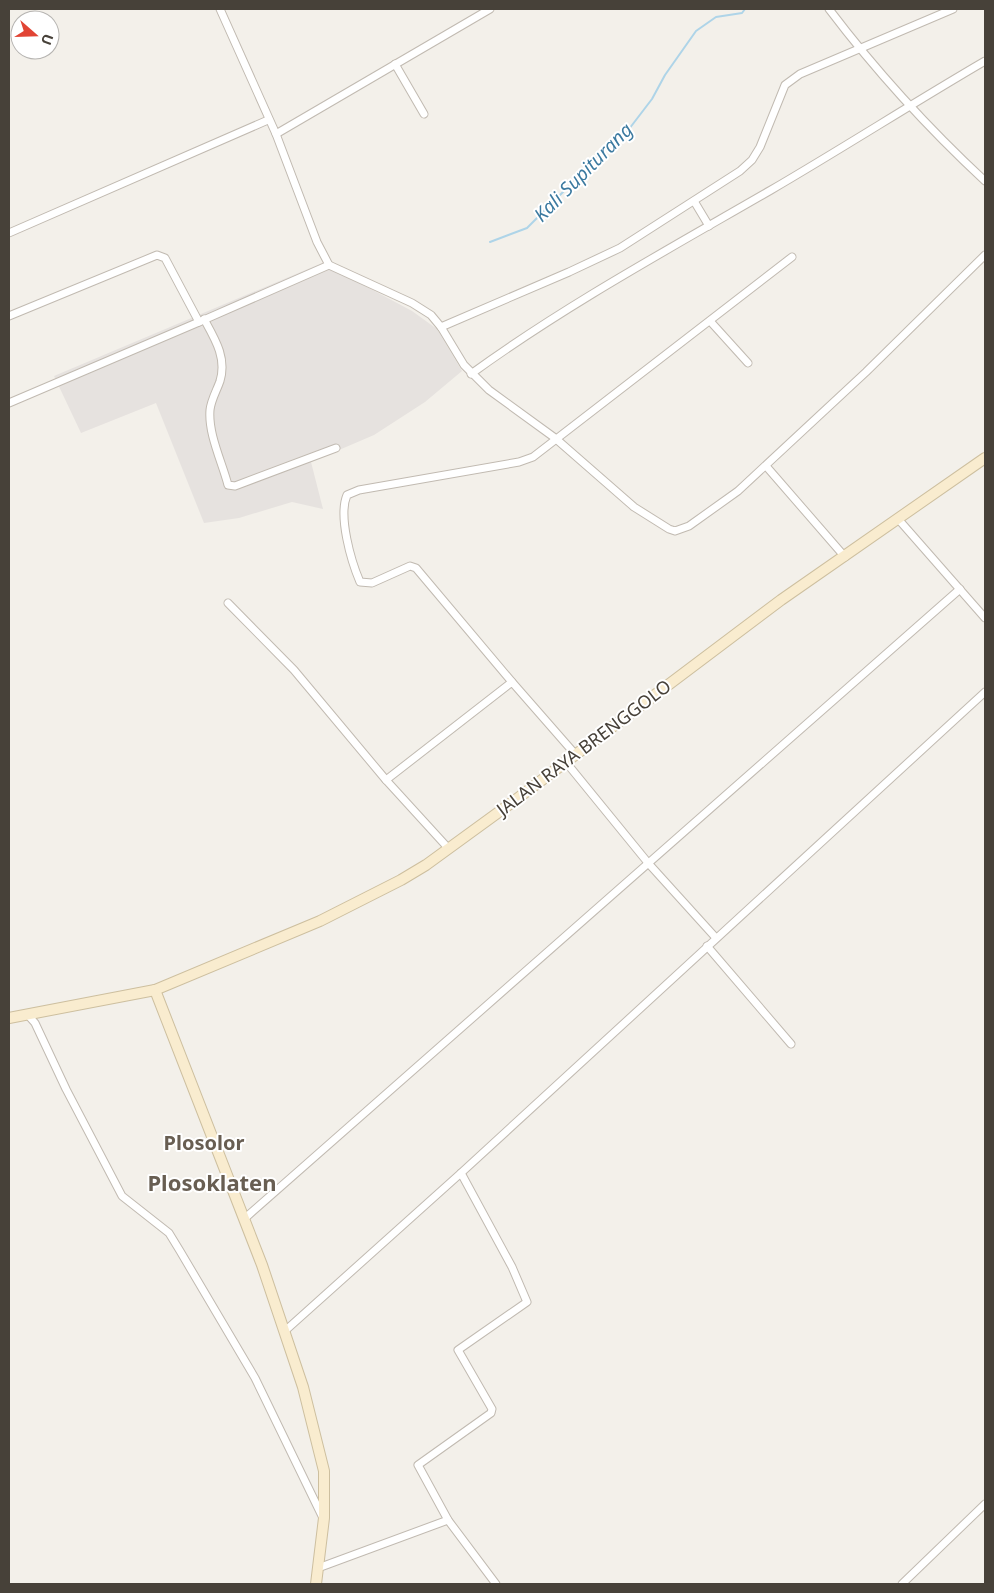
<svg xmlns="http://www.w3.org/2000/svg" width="994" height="1593" viewBox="0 0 994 1593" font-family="'Noto Sans',sans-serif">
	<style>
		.industrial { fill: #e6e2df }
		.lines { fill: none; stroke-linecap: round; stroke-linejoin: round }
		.stream { stroke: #aed4e8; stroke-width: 2 }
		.street-casing { stroke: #c1bab1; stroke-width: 9 }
		.secondary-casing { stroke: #cdbf9f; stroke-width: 12 }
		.street { stroke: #fff; stroke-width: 7 }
		.secondary { stroke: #f9eccf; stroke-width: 10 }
		.labels { text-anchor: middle; stroke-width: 4; stroke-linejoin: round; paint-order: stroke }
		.street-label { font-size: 18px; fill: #474139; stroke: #fff }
		.water-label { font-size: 19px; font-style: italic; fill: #3c7aa0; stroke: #fff }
		.quarter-label { font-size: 20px; font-weight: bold; fill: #685e52; stroke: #fff }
		.district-label { font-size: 22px; font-weight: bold; fill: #685e52; stroke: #fff }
	</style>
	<rect width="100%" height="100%" fill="#f3f0ea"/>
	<polygon class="industrial" points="322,263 412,311 437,329 462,371 425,402 374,435 311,462 323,509 292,502 239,518 204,523 156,403 81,433 54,376"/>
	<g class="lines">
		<polyline class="stream" points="490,242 527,228 592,163 603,147 626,133 652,99 665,75 696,31 716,17 742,13 745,9"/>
		<defs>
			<g id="street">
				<polyline points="220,9 276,134 317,242 329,265 412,303 431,315 441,327 464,365 489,390 555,438 634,507 669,529 675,531 689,526 738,491 866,372 985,255"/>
				<path d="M829 9C876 71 928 128 985 181"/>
				<polyline points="395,64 424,114"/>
				<polyline points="276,134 490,9"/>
				<polyline points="694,201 709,226"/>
				<polyline points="9,233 268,120"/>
				<polyline points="9,316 157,255 165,258 199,322 329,265"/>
				<path d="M204 319C215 339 227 358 220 381 217 390 211 400 210 410 208 434 222 462 228 485L235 486 336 448"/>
				<polyline points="710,321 748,363"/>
				<polyline points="441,327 569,272 620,248 740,171 752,160 760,147 785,85 800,74 953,9"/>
				<path d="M471 374C566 305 669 249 771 190 843 148 913 103 985 61"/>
				<polyline points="9,403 199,322"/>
				<polyline points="766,466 845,557"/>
				<polyline points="899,520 985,618"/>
				<polyline points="228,603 294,670 386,780 449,849"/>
				<path d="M512 682 416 568 410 566 372 583 360 582C351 561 338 516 347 495L359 490 519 462 533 457 792 257"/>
				<polyline points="565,761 649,864 716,938"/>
				<polyline points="386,780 512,682 575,754"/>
				<polyline points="707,946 791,1044"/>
				<polyline points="27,1014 35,1023 66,1089 122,1196 169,1233 180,1251 255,1378 323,1518"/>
				<polyline points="461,1173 512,1267 527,1302 458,1350 492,1409 491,1413 418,1465 448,1520 496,1584"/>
				<polyline points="244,1219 960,589"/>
				<polyline points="286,1330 461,1173 985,692"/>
				<polyline points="318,1568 448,1520"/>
				<polyline points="902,1584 985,1504"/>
			</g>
			<g id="secondary">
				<polyline points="155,990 262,1265 303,1387 324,1471 324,1518 316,1584"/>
				<polyline points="9,1018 155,990 320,921 401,880 426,865 518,798 781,600 985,458"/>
			</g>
		</defs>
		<use href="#street" class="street-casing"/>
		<use href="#secondary" class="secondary-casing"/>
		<use href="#street" class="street"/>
		<use href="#secondary" class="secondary"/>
	</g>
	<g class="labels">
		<g class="street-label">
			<text transform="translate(584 748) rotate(-37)" y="6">JALAN RAYA BRENGGOLO</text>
		</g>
		<g class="water-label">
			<text transform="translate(583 172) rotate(-45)" y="7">Kali Supiturang</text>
		</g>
		<g class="quarter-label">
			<text x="204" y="1150">Plosolor</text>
		</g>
		<g class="district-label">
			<text x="212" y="1191">Plosoklaten</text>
		</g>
	</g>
	<rect width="994" height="1593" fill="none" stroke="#474139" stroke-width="20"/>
	<g transform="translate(35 35) rotate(110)"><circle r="24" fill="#ffffff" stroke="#b5b3b0"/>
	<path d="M0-4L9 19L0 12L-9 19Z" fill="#e14434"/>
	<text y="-8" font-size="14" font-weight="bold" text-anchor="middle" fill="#474139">U</text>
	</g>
</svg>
